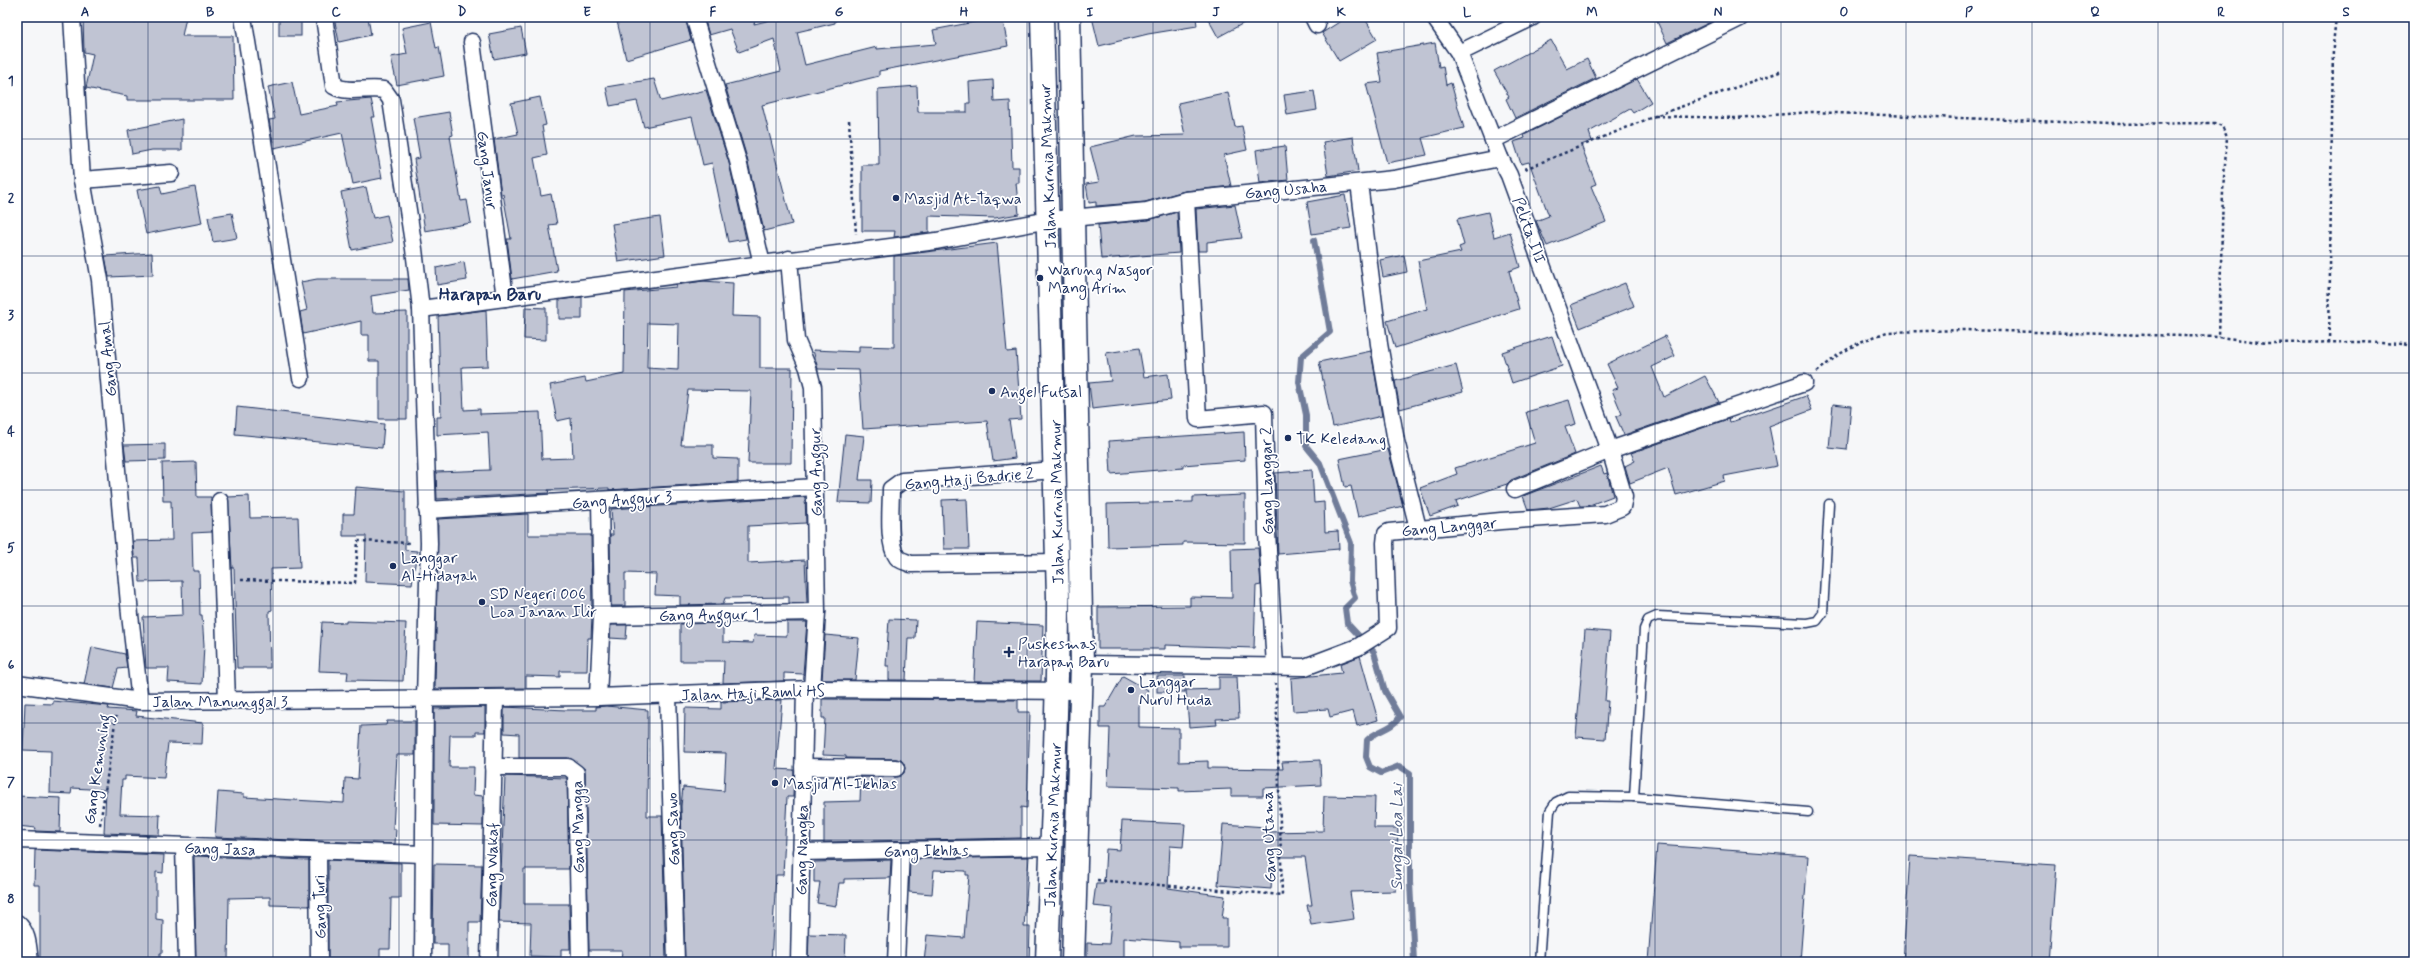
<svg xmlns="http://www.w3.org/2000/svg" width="2431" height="979" viewBox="0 0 2431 979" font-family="Mynerve,sans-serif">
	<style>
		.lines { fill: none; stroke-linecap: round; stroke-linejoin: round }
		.stream { stroke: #707c99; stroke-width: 6 }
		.building { fill: #c0c4d3; stroke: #1b2f5e; fill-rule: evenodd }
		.lane-casing { stroke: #1b2f5e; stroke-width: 11 }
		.street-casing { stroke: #1b2f5e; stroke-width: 19 }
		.secondary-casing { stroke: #1b2f5e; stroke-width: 25 }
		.path { stroke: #1b2f5e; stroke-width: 2.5; stroke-dasharray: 3 3; stroke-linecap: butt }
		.lane { stroke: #fff; stroke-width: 8 }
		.street { stroke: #fff; stroke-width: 16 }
		.secondary { stroke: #fff; stroke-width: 22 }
		.grid { fill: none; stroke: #1b2f5e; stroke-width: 1; stroke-opacity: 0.55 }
		.poi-dot { fill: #1b2f5e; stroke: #fff; stroke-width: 1.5 }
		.labels { text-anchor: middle; stroke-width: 3.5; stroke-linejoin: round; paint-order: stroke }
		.street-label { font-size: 16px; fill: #1b2f5e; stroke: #fff }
		.poi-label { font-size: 16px; fill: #1b2f5e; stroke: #fff; text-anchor: start }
		.water-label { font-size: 17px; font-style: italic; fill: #4d5c81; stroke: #fff }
		.quarter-label { font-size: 18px; font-weight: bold; fill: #1b2f5e; stroke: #fff }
		.neatline { fill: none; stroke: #1b2f5e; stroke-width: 1.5 }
		.grid-label { font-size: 13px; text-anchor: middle; font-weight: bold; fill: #1b2f5e }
	</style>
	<rect width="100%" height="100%" fill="#f6f7f9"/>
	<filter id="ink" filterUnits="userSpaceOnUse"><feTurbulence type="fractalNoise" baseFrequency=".025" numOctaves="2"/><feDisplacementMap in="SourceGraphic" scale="8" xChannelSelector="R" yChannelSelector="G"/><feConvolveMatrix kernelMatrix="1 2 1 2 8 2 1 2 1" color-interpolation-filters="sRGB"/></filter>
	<g filter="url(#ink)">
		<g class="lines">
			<path class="stream" d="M1314 240 1330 332 1301 357 1299 382 1306 415V446L1320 463 1351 543 1350 581 1355 598 1345 608 1347 623 1374 652 1385 691 1400 717C1390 731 1378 729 1367 740L1366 757 1370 767 1381 773 1399 766 1410 773V882L1414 962"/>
		</g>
		<g class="building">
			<polygon points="83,17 108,17 136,22 137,17 186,17 182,36 233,36 234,100 127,100 127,96 86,88 93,54 84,52"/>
			<rect x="279" y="17" width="22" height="19"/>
			<polygon points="334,17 368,17 371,35 339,42"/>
			<polygon points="616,17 685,17 691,40 626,59"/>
			<polygon points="704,17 756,17 754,24 783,17 835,17 835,23 797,32 805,65 877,47 877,49 936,44 933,30 1000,17 1002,17 1008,46 879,71 879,76 762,105 792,224 764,231 747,158 725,85 781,71 774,39 739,52 730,29 709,35"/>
			<polygon points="1092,17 1196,17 1197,26 1148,34 1099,46"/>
			<polygon points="1207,17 1255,17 1218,37"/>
			<polygon points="1347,17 1364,17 1377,39 1339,61 1322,33"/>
			<polygon points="1655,17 1721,17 1667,43"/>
			<polygon points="431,22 436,48 439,47 444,76 397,85 391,57 407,54 402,28"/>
			<polygon points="521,28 526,53 494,59 489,34"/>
			<polygon points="1551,40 1567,69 1587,59 1596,78 1515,118 1506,99 1509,97 1494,71"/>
			<polygon points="1435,43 1439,67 1443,66 1446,85 1451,83 1464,128 1422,138 1427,155 1387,163 1366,84 1382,82 1377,53"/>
			<polygon points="654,79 661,101 706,90 729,163 746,239 728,242 712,163 703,165 692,117 644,127 637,101 610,106 606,87"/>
			<polygon points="1637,79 1651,102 1633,113 1630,109 1589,132 1592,141 1581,145 1596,184 1591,186 1606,222 1547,246 1536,221 1549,216 1529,162 1521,164 1514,142 1525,138 1524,135"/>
			<polygon points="993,80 994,102 1010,101 1012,167 1019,167 1019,183 1016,183 1019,214 995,218 929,216 929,232 894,237 895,231 862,231 862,165 879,165 878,89 917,86 918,112 967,112 967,103 970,103 969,82"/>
			<polygon points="292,82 299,114 338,106 337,102 371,99 375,117 371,117 382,178 353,184 342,133 274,148 269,120 275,119 268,87"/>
			<polygon points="1314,91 1317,110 1287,115 1284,95"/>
			<polygon points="1228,92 1235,127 1242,126 1247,150 1224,155 1231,186 1185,191 1145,202 1096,206 1096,202 1089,203 1086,184 1099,182 1090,147 1136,136 1185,135 1178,103"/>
			<polygon points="540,97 546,125 542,126 547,155 534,158 541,196 551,194 557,224 549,225 557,271 512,279 507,239 511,239 503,194 501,195 494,139 518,134 511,103"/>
			<polygon points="449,112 453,135 450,136 461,201 467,200 471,223 425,231 414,159 420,158 413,118"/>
			<polygon points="182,119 182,150 152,150 132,154 128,130"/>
			<polygon points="1353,137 1358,171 1328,176 1323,142"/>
			<polygon points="1285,146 1288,180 1260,183 1256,150"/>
			<polygon points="160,186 162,194 195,187 202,223 146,234 137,190"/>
			<polygon points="366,187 373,218 387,215 393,242 352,250 341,192"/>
			<polygon points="1345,195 1351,228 1312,234 1307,202"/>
			<polygon points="1235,205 1242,238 1207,242 1207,251 1198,251 1196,209"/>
			<polygon points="1177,212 1179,253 1101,259 1098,225 1148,220"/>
			<polygon points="1488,212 1494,237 1510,232 1520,267 1509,271 1519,309 1395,348 1387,321 1427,309 1418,261 1461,252 1459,247 1464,245 1457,219"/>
			<polygon points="232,213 237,238 213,242 208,217"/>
			<polygon points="660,217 665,255 618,262 612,224"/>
			<polygon points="997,243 1007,352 1016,351 1021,419 1009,420 1015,458 993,461 987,421 863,429 859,370 818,369 813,350 859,352 859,346 894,347 894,256"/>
			<polygon points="152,253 153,275 109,277 105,256"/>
			<polygon points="1404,255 1407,272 1383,277 1380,260"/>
			<polygon points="464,262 467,280 437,285 436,268"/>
			<polygon points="317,279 408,279 409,290 371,296 373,313 407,312 407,419 379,419 379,361 369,361 369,335 361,335 361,321 303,334 300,312 307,310 301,282"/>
			<path d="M703 281 733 283 732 316 760 317V368H792L791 463H748L751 391 688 390 681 445H713V458L738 459V482L609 490V488L548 490 549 493 437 499 436 472 490 470 488 432 437 435V417H441L438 316 486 310 488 366 462 367 464 410 480 409V414L540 412 542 459 573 458 571 418 557 421 550 385 585 378 586 382 624 374 625 292 676 287V285ZM648 323 679 324 678 370 647 368Z"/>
			<polygon points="1625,283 1634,306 1580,328 1571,305"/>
			<polygon points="582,297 582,319 559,319 559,300"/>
			<polygon points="525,307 546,308 546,340 524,339"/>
			<polygon points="1552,336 1562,366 1512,383 1502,352"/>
			<polygon points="1665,336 1675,356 1652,367 1664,397 1705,376 1719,402 1624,435 1616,417 1622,414 1612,390 1618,388 1607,364"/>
			<polygon points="1139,348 1144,377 1168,374 1171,400 1092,409 1089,383 1111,381 1106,353"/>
			<polygon points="1371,351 1382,416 1333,427 1319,362"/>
			<polygon points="1456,365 1463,392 1400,409 1395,381"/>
			<polygon points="1806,396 1812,410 1769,426 1777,466 1724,476 1725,481 1676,495 1668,468 1630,483 1625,466 1635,461 1631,453 1728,419 1729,422 1734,421"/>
			<polygon points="1569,400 1576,424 1565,427 1575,454 1511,480 1507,484 1456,501 1458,506 1430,516 1420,488 1457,474 1455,468 1535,443 1526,412"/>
			<polygon points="1833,404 1851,406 1847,450 1829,448"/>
			<polygon points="237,407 384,424 382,448 235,434"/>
			<polygon points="1244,432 1245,460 1183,465 1183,468 1111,474 1109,441"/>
			<polygon points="845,434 864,436 859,480 872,480 871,503 838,502"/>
			<polygon points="165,444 165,460 126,461 124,445"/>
			<polygon points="1388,449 1403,506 1358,517 1351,486 1345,487 1339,459"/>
			<polygon points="196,462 197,497 211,497 212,532 192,533 193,571 199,571 200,615 202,615 204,645 202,684 168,682 169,668 146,668 143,617 183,615 182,581 140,582 139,558 134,558 133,541 172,540 171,501 163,501 162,463"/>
			<polygon points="1601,466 1604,474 1607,473 1613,496 1587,506 1580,506 1577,499 1549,508 1528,510 1523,496"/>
			<polygon points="1312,470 1314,503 1324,502 1325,532 1338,531 1339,549 1278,554 1275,473"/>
			<polygon points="356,487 405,491 405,550 417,551 412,584 365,582 366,536 343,536 343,514 354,514"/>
			<polygon points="1245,495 1245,543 1183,542 1183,545 1108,547 1107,504 1193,502 1193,497"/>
			<polygon points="249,496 250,518 298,517 300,568 271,569 272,610 269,611 270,668 237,668 234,568 232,568 228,497"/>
			<polygon points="805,497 806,523 748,526 748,563 805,560 807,603 789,603 789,597 725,598 723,604 680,605 680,596 655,595 656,574 625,573 625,606 611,606 610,535 613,535 611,509"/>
			<polygon points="967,499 969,549 944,549 942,500"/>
			<polygon points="528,514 528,535 591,535 592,616 591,638 588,638 587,671 560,671 560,677 526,676 526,688 435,689 438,519"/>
			<polygon points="1258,548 1261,585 1256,586 1254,648 1165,645 1165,649 1098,649 1098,607 1190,606 1190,597 1232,598 1231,549"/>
			<polygon points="889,619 916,620 915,638 908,638 906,680 889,680 889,666 886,666"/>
			<polygon points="346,621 406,623 403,681 347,680 348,672 319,671 322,622 346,623"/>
			<polygon points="787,622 807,622 803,674 784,673 784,681 723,683 724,661 680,661 680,624 723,623 723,642 753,643 754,635 787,636"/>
			<polygon points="977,622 1043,625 1041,681 974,681"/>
			<polygon points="611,625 627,625 626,639 610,638"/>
			<polygon points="1585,630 1610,632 1605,701 1608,701 1605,739 1576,737"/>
			<polygon points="825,635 859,638 855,680 822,680"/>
			<polygon points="92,647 125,654 127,668 118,669 113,688 84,684"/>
			<polygon points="1360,656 1378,720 1357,726 1353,711 1330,717 1328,709 1293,711 1291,678 1342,673 1340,664"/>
			<polygon points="1123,676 1148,690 1139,706 1139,727 1179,728 1179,762 1208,761 1208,768 1283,769 1282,762 1320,760 1321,785 1263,788 1263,796 1231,796 1231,789 1179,791 1179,788 1108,786 1110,728 1100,728 1100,707 1105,707"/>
			<rect x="1157" y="676" width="28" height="16"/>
			<polygon points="1219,677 1237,677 1239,718 1216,719 1217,725 1189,727 1186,690 1219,689"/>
			<polygon points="822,699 1018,700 1018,712 1030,712 1027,808 1021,807 1021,838 824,842 824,802 860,801 861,777 896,777 904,773 905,768 901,760 896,759 846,758 846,756 823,755 825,718 822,718"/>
			<polygon points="782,700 776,769 794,770 793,797 787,797 783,875 776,875 771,962 685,962 681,806 683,787 724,791 726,753 684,752 685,708 721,709 721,702"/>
			<polygon points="53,701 109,706 108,709 137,711 136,716 203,723 202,744 168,743 164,778 125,776 125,780 122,780 120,814 160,815 159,835 104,833 106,790 72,788 71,794 50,793 51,751 23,750 25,703 53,704"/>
			<polygon points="606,706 648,710 647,816 662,816 666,962 621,962 622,950 589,950 585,769 568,758 519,758 519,734 504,733 504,707 566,710 596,710 596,707"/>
			<polygon points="485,707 485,732 476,732 476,735 450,735 449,767 474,767 473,795 483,796 483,826 434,825 434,709"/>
			<polygon points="387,721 415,721 415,755 397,755 393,829 396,829 395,844 215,837 218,792 244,794 244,797 344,803 345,778 358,779 361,726 386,725"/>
			<polygon points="505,776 567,778 569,869 524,869 524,904 569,904 570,949 561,949 561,957 530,956 531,923 499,922"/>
			<polygon points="17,796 61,798 60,832 35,831 36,828 17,826"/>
			<polygon points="1324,796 1375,797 1374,828 1398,828 1396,891 1350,892 1354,919 1311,925 1307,905 1312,905 1305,857 1273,857 1271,889 1218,885 1223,824 1266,827 1265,832 1323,831"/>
			<polygon points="1122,821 1185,824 1183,847 1170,846 1168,888 1225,896 1222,918 1227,918 1227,947 1179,947 1179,942 1124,938 1124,962 1087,962 1087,943 1109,944 1112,908 1093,906 1096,884 1104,884 1106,849 1120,850"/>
			<polygon points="1657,845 1808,856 1800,962 1648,962"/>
			<polygon points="35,850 164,855 163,873 156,872 156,919 163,920 162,953 160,953 160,962 40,962 40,885 34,885"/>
			<polygon points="194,856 309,860 309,906 270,905 270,897 229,898 228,962 196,962"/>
			<polygon points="1910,856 2056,865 2049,962 1903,962"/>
			<polygon points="1029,857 1024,927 1030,927 1029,962 924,962 927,935 964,938 969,875 966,875 966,871 934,870 932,894 909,892 910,859"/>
			<polygon points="328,860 401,863 401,898 391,898 390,949 380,949 380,962 328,962"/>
			<polygon points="891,860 890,878 844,879 844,883 839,883 836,906 817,903 820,882 814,882 814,862"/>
			<polygon points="434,864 482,865 480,922 469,922 469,962 448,962 448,944 433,944"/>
			<polygon points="809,934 846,935 845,962 808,962"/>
		</g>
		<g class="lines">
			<defs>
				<g id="lane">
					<polyline points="1634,797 1644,629 1648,620 1657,616 1807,623 1817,621 1823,613 1829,504"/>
					<polyline points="1539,962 1550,811 1556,802 1568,796 1634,797 1808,812"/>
				</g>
				<g id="street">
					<polyline points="72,17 82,180 100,280 130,615 140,701"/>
					<polyline points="243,17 301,378"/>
					<path d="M324 17 334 86C348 94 368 87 384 90L391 100 414 249 421 309 429 543 425 699 423 962"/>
					<polyline points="694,17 738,161 762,264"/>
					<polyline points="1313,17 1317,25"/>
					<polyline points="472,42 505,298"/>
					<polyline points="1459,53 1533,17"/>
					<polyline points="1493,140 1740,18"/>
					<polyline points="82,180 171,173"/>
					<polyline points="1359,183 1379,344 1396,441 1418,528"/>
					<polyline points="1186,200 1198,419 1264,413 1267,533 1275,666"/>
					<polyline points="789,259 796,340 808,368 813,387 817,612 812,689"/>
					<polyline points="421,309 936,241 1049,220 1147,211 1186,200 1394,179 1500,158"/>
					<path d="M1055 470 902 481 891 489C891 506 887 544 897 557 900 561 907 562 911 564L1057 562"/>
					<polyline points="1515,489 1610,450 1804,383"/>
					<polyline points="220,501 227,701"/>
					<polyline points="427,510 816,487"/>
					<polyline points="602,616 817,612"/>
					<polyline points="1082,664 1305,667 1358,647 1388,628 1385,543 1386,534 1389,532 1501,521 1605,514 1622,507 1624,497 1610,450 1509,175 1500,158 1459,53 1434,17"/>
					<polyline points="17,684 140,701 598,697 812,689 1082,691"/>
					<polyline points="668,696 676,962"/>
					<polyline points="598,697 602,616 600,501"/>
					<polyline points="493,767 568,767 576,773 580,962"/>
					<polyline points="803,767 896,768"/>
					<polyline points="17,840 423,854"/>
					<polyline points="184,846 187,962"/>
					<polyline points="318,851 319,962"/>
					<polyline points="801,852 1050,847"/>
					<path d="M17 923C29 933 28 948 30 962"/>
					<polyline points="489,962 495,699"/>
					<polyline points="799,962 805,689"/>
					<polyline points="896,962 901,851"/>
				</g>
				<g id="secondary">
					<path d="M1042 17 1058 597C1058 719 1051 840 1047 962"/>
					<polyline points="1069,17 1082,664 1073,962"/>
				</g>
			</defs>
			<use href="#lane" class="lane-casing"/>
			<use href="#street" class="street-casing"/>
			<use href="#secondary" class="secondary-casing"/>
			<g class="path">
				<polyline points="1655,116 1735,118 1811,112 2110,124 2214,123 2222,126 2227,137 2223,191 2219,337"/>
				<polyline points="849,120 856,234"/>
				<polyline points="1525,169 1655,116 1782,71"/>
				<polyline points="2329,343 2333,45 2336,17"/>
				<polyline points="1817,372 1838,355 1860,342 1887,332 1965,330 2219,337 2267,343 2358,342 2404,344 2414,347"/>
				<polyline points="241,580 355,583 358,541 412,543"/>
				<polyline points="100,825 116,716"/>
				<polyline points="1097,880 1282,895 1276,683"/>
			</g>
			<use href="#lane" class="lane"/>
			<use href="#street" class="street"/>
			<use href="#secondary" class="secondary"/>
		</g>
	</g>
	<path class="grid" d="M148 17V962M273 17V962M399 17V962M525 17V962M650 17V962M776 17V962M901 17V962M1027 17V962M1153 17V962M1278 17V962M1404 17V962M1530 17V962M1655 17V962M1781 17V962M1906 17V962M2032 17V962M2158 17V962M2283 17V962M17 139H2414M17 256H2414M17 373H2414M17 490H2414M17 606H2414M17 723H2414M17 840H2414"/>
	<g class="poi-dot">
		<circle cx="896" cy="198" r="4"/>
		<circle cx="1040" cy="278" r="4"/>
		<circle cx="992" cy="391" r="4"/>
		<circle cx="1288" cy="438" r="4"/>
		<circle cx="393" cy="566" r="4"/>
		<circle cx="482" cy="602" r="4"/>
		<path d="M1007 646h4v4h4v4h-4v4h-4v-4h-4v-4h4z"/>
		<circle cx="1131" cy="690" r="4"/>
		<circle cx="775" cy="783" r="4"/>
	</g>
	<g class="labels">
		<g class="street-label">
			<text transform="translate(1047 166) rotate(-92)" y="6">Jalan Kurnia Makmur</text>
			<text transform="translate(488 170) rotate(83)" y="6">Gang Janur</text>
			<text transform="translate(1286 189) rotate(-5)" y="6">Gang Usaha</text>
			<text transform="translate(1530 230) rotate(70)" y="6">Pelita III</text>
			<text transform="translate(107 359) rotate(-95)" y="6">Gang Amal</text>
			<text transform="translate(815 472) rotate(-91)" y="6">Gang Anggur</text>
			<text transform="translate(969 478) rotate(-5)" y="6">Gang Haji Badrie 2</text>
			<text transform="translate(1266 481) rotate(-91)" y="6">Gang Langgar 2</text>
			<text transform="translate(622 499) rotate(-4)" y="6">Gang Anggur 3</text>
			<text transform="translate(1056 502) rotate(-91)" y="6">Jalan Kurnia Makmur</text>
			<text transform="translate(1449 526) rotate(-5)" y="6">Gang Langgar</text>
			<text transform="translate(709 614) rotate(-1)" y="6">Gang Anggur 1</text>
			<text transform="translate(753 692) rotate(-2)" y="6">Jalan Haji Ramli HS</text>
			<text x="220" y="707">Jalan Manunggal 3</text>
			<text transform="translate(96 769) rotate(-82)" y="6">Gang Kemuning</text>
			<text transform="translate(1052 825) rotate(-88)" y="6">Jalan Kurnia Makmur</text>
			<text transform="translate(577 827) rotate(-91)" y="6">Gang Mangga</text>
			<text transform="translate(672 829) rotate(-92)" y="6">Gang Sawo</text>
			<text transform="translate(1268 837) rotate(-92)" y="6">Gang Utama</text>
			<text transform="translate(220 848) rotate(2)" y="6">Gang Jasa</text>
			<text transform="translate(801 850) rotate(-89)" y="6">Gang Nangka</text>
			<text transform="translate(926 850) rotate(-1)" y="6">Gang Ikhlas</text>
			<text transform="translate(491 865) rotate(-89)" y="6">Gang Wakaf</text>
			<text transform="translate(319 907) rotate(-91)" y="6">Gang Turi</text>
		</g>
		<g class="poi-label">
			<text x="904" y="204">Masjid At-Taqwa</text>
			<text x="1048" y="275">Warung Nasgor<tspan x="1048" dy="18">Mang Arim</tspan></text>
			<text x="1000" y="397">Angel Futsal</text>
			<text x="1296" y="444">TK Keledang</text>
			<text x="401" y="563">Langgar<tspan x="401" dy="18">Al-Hidayah</tspan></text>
			<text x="490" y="599">SD Negeri 006<tspan x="490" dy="18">Loa Janan Ilir</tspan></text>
			<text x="1018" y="649">Puskesmas<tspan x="1018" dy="18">Harapan Baru</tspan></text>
			<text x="1139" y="687">Langgar<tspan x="1139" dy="18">Nurul Huda</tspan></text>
			<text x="783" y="789">Masjid Al-Ikhlas</text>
		</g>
		<g class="water-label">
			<text transform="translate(1396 837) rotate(-90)" y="6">Sungai Loa Lai</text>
		</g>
		<g class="quarter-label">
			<text x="490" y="300">Harapan Baru</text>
		</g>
	</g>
	<rect width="2431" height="979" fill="none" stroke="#fff" stroke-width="44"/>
	<rect x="22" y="22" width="2387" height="935" class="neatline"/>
	<g class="grid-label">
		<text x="85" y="16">A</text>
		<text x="210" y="16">B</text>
		<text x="336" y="16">C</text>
		<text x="462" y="16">D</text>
		<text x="587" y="16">E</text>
		<text x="713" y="16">F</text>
		<text x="839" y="16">G</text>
		<text x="964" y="16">H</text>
		<text x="1090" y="16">I</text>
		<text x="1216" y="16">J</text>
		<text x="1341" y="16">K</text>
		<text x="1467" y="16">L</text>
		<text x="1592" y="16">M</text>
		<text x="1718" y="16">N</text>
		<text x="1844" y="16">O</text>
		<text x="1969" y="16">P</text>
		<text x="2095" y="16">Q</text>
		<text x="2221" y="16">R</text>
		<text x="2346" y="16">S</text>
		<text x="11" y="85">1</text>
		<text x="11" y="202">2</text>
		<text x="11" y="319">3</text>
		<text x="11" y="436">4</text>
		<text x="11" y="552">5</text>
		<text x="11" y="669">6</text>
		<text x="11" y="786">7</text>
		<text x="11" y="903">8</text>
	</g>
</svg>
